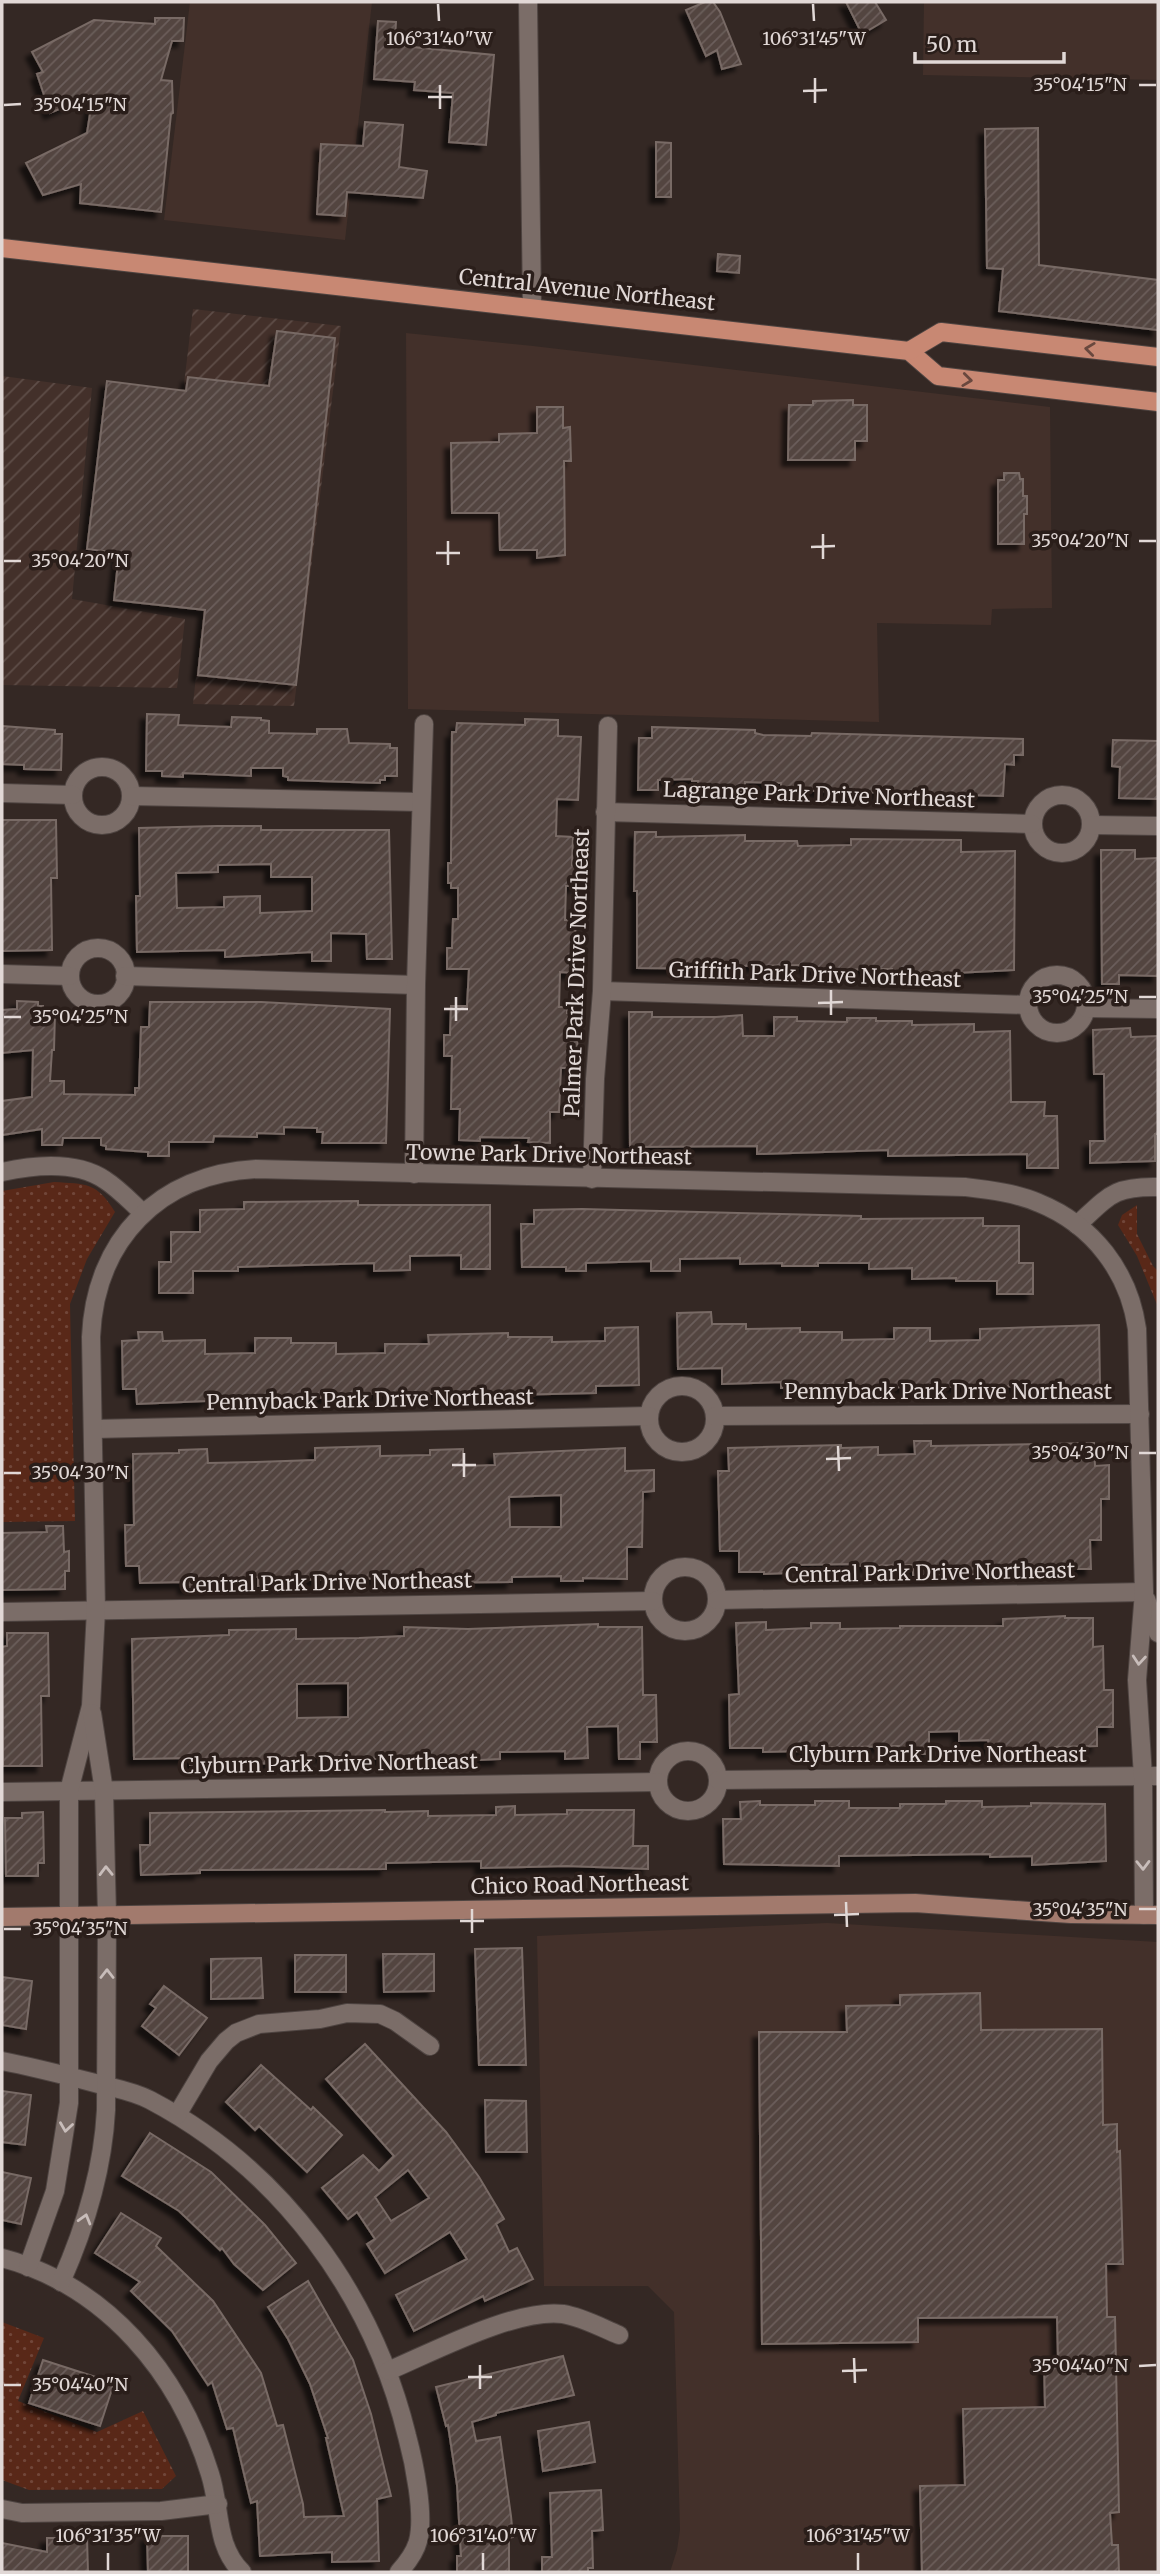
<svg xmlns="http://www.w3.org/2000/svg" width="1160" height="2574" viewBox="0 0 1160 2574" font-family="Merriweather,serif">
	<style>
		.built { fill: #43302a }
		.industrial { fill: url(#industrial-furrows) }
		.park { fill: url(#park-dots) }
		.building { fill: url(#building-hatch); stroke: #786a65; stroke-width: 2; fill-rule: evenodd; filter: url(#shadow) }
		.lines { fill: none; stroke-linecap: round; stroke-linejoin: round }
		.street-casing { stroke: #4e4441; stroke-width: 20 }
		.secondary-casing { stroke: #4e4441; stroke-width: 20 }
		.primary-casing { stroke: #4e4441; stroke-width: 20 }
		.street { stroke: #7b6d68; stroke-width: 18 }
		.secondary { stroke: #a27a6d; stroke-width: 18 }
		.primary { stroke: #c88873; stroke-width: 18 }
		.oneway { stroke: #69483e }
		.oneway2 { stroke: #c8bdba }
		.ticks { fill: none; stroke: #e1d8d6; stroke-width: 2.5 }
		.labels { text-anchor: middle; stroke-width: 7; stroke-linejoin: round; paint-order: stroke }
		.street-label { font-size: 21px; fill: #e1d8d6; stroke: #2a1e1a }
		.ticks-label { font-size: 18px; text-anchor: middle; fill: #e1d8d6; stroke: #2a1e1a; stroke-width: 7; stroke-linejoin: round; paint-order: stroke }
	</style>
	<defs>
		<pattern id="industrial-furrows" width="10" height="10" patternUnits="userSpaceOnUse" patternTransform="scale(1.75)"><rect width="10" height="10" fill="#43302a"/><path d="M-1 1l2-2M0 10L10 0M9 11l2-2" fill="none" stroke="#5e4d48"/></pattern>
		<pattern id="park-dots" width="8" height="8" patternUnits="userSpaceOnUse" patternTransform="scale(1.75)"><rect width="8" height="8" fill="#592818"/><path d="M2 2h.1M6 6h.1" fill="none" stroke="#714639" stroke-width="1.8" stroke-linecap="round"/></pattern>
		<pattern id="building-hatch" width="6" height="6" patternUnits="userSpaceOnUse" patternTransform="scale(1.75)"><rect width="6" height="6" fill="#524440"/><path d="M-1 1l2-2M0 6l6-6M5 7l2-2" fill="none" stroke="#6b5e5b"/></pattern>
		<filter id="shadow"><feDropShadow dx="-6" dy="6" stdDeviation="2" flood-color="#0009"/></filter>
	</defs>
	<rect width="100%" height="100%" fill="#342824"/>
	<g class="built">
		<polygon points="190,2 372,2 345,240 164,220"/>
		<polygon points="924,2 1158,2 1158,80 923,75"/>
		<polygon points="406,333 533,346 1050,407 1052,608 992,609 991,625 877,623 879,722 408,709"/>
		<polygon points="827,1923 1158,1942 1158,2572 670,2572 677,2550 680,2530 674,2312 648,2286 544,2286 537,1936"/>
	</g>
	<g class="industrial">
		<polygon points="193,309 341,326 294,706 193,704 209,557 164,551"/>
		<polygon points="2,376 92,388 72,599 185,619 177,688 2,685"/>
	</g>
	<g class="park">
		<path d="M54 1182C86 1184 97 1182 115 1212L87 1259 70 1304 75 1521 2 1522V1191Z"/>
		<polygon points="1137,1205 1137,1234 1153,1266 1158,1271 1158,1307 1137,1256 1118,1225 1122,1215"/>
		<polygon points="2,2322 44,2338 18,2401 97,2432 143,2411 176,2476 162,2489 29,2490 2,2480"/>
	</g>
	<g class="building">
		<polygon points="705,2 713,2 720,12 741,64 722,69 717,50 706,56 686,10"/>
		<polygon points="846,2 875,2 886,20 862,34"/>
		<polygon points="155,18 184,18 183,41 172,41 161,80 172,81 173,113 171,114 161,212 80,203 81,184 43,195 26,163 87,133 93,95 50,113 37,74 43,72 32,52 94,20 155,24"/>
		<polygon points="378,21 396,22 395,38 404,38 403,46 494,55 486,145 449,142 453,93 414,90 415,82 374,79"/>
		<polygon points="365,122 403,125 399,167 427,171 423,198 347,192 345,216 317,214 321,144 363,146"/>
		<polygon points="1038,128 1039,265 1158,280 1158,330 999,311 1003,269 987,268 985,129"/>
		<polygon points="656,142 671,143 671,197 656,197"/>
		<polygon points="718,254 740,256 739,273 717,271"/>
		<polygon points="277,331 335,338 296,685 198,675 205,610 114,600 119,553 87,549 107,381 186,391 188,377 269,386"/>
		<polygon points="853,400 853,405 867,405 867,441 855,441 855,460 788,460 789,405 813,405 813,401"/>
		<polygon points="537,407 563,407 563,428 570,427 571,461 564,461 565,555 537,558 537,550 500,550 499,513 452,513 451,443 499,442 499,434 537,433"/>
		<polygon points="1004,473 1019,473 1020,479 1023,479 1023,496 1027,496 1027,514 1024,514 1024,544 998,544 998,480 1004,480"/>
		<polygon points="147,714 179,715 178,725 231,727 232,717 261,718 261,720 269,721 269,733 317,734 317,729 347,729 349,743 390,744 390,748 397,748 397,776 385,776 385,780 380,780 380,783 288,780 288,777 283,776 283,768 251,768 251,776 183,773 183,777 162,776 162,771 146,771"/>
		<polygon points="525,719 558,720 558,736 581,737 578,800 557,799 556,836 573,837 572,865 576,865 576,886 566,886 565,920 576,920 573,973 560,972 559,1007 567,1007 567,1013 578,1013 577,1060 569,1060 569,1068 561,1068 559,1112 550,1112 550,1143 528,1142 529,1138 480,1137 480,1141 459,1140 460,1109 451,1109 452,1056 444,1056 444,1035 450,1035 451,1006 467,1006 469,969 447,969 447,948 452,948 453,919 458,919 458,888 451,888 451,883 448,883 448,863 451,863 452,732 456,732 457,723 525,725"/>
		<polygon points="2,726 55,730 55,734 62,734 61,770 24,769 24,765 2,764"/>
		<polygon points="652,727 755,730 755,733 763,735 811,736 812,733 1023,739 1023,755 1014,755 1014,765 1005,764 1003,796 781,790 781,783 745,782 745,792 698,792 698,781 692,781 692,779 658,780 658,790 638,790 639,738 652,738"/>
		<polygon points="1113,740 1158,741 1158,799 1119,798 1120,767 1112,766"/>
		<polygon points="2,820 56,820 57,878 51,878 52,950 2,951"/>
		<path d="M217 826H261V830H389L392 959H367L366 934 331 933V961H312V952L225 957V950L137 952 136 896H140L139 828ZM271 864V877H312V911L260 913V896L224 897V907L177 908 176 873 218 872V865Z"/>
		<polygon points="635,832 656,832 656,837 745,835 745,841 797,841 798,846 851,845 851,839 961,840 961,852 1015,851 1014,970 936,974 936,972 892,973 892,969 808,970 808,965 739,966 739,969 637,968 637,891 634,891"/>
		<polygon points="1101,850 1135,850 1135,859 1158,858 1158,976 1119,975 1119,984 1102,984"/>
		<polygon points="17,1001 38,1002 38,1006 43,1006 43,1012 55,1012 54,1050 52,1050 50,1081 64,1081 64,1094 135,1095 135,1088 139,1088 141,1027 149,1027 150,1002 261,1002 390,1009 386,1143 322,1143 323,1132 317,1132 317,1128 284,1127 284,1134 257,1133 257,1137 214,1136 213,1142 169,1142 169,1156 148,1156 148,1152 106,1149 106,1146 101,1145 101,1138 63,1138 62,1145 42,1145 42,1129 2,1135 2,1101 32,1097 33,1050 2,1053 2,1010 17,1009"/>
		<polygon points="629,1012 652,1012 652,1017 716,1017 742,1015 743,1036 774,1036 774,1017 797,1017 797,1021 847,1022 847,1018 876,1018 876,1021 912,1021 912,1025 974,1024 974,1032 1010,1031 1011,1102 1045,1102 1044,1116 1057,1116 1058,1168 1027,1168 1027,1154 888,1156 888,1150 757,1154 757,1146 630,1147"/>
		<polygon points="1130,1028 1131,1037 1158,1036 1158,1134 1155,1134 1155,1161 1090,1163 1090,1141 1105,1141 1104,1074 1094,1074 1093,1030"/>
		<polygon points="358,1201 358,1205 490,1205 490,1269 461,1269 461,1255 410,1256 410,1270 374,1271 374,1263 238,1267 238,1271 193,1271 193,1293 159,1293 159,1262 171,1262 171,1232 200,1232 200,1210 244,1209 244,1202"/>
		<polygon points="582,1209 861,1216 861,1219 983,1218 983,1226 1019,1226 1019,1263 1033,1263 1033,1294 997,1294 997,1281 956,1281 956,1278 912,1279 912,1268 869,1269 869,1263 818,1263 818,1266 782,1266 782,1263 740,1264 740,1258 680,1259 680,1271 651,1271 651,1261 586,1263 586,1271 566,1271 566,1267 522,1267 521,1224 534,1224 534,1210"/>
		<polygon points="711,1312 712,1324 746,1324 746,1329 800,1328 800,1332 842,1332 842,1340 894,1339 894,1328 930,1328 930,1341 980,1340 980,1329 1099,1325 1100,1388 981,1386 851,1388 851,1384 801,1385 801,1388 781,1388 781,1382 722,1384 722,1368 678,1369 677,1313"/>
		<polygon points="638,1327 639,1385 596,1386 596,1393 466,1396 444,1396 444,1394 337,1394 337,1397 292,1399 272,1400 272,1397 206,1398 206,1401 137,1404 136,1389 123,1389 122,1341 139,1340 138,1332 162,1332 163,1341 205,1340 205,1354 255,1353 255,1338 291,1338 291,1343 336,1343 336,1354 385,1353 385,1344 429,1344 428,1335 508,1333 508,1337 552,1337 552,1342 605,1341 605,1328"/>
		<polygon points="914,1441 931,1441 931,1446 1094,1443 1095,1466 1109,1465 1109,1499 1101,1499 1101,1540 1090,1540 1091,1569 1004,1569 1004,1572 978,1574 913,1575 913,1565 856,1566 856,1564 788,1565 789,1573 764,1574 764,1572 739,1572 739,1551 720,1551 718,1471 729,1471 728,1448 841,1445 841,1448 878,1447 878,1455 915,1454"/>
		<path d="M380 1446V1456L430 1455V1450L463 1449V1466L495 1465 494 1454 625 1448V1471L654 1470V1491L643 1492 642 1547H627V1579L583 1578V1581H561V1576L512 1577V1582L404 1583V1578L288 1580V1585L258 1586V1577L209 1578 210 1587 184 1588V1582L140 1583 139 1566H126L125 1525H134L133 1454 179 1453V1450L207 1449 208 1463 256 1462 315 1460V1448ZM561 1495V1527H510L509 1497Z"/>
		<polygon points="46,1526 63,1526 64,1552 69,1551 69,1571 65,1571 65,1589 2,1590 2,1533 47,1532"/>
		<polygon points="1065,1616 1065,1618 1093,1618 1093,1647 1103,1646 1104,1690 1113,1690 1113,1727 1097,1727 1097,1746 1055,1747 1055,1749 989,1749 988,1740 959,1741 959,1731 929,1732 929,1754 899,1754 899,1746 802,1748 802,1751 763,1752 763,1748 730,1748 729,1695 739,1694 736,1623 766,1622 766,1630 811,1628 811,1623 840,1623 840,1629 900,1628 900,1626 1003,1626 1003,1619"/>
		<path d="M598 1624V1627H642L643 1695H656L657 1742H640V1759H619L618 1726 587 1727 588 1758 565 1759V1751L500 1752V1759L479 1760V1757L392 1761V1759L348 1758V1756L284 1757V1763L190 1765V1758L134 1759 132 1639 229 1635V1630L296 1629V1639L359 1638 404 1636V1627L468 1629ZM348 1683V1717L297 1718V1684Z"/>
		<polygon points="7,1633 48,1633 49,1696 41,1696 42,1766 3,1766 2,1647 7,1646"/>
		<polygon points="760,1801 760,1805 815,1805 815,1801 849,1801 849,1808 900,1808 900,1804 946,1804 946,1801 982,1801 982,1807 1031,1806 1031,1803 1105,1804 1106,1861 1032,1865 1032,1856 990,1857 990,1854 839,1856 839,1866 724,1864 723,1819 741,1819 740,1802"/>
		<polygon points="515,1806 515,1815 567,1814 567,1810 634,1810 633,1846 648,1846 648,1869 567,1866 481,1868 481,1861 386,1863 386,1869 200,1870 200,1873 141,1875 140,1845 150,1845 150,1813 385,1810 385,1812 428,1811 428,1816 496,1815 496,1807"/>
		<polygon points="43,1812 44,1863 38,1863 38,1876 6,1876 5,1818 22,1818 22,1813"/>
		<polygon points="522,1948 526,2065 479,2065 475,1949"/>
		<polygon points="383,1954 434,1954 434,1991 384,1992"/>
		<rect x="295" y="1955" width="51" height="37"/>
		<polygon points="261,1958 263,1998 211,1999 211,1959"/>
		<polygon points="2,1977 32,1981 26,2029 2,2025"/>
		<polygon points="164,1986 207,2018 179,2055 142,2026 156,2008 150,2004"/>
		<polygon points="980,1993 981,2030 1102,2029 1103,2125 1117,2124 1117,2152 1120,2151 1123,2264 1106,2264 1107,2317 1115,2317 1119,2512 1110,2513 1112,2545 1118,2545 1119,2572 922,2572 920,2486 965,2485 963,2409 1045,2407 1044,2359 1058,2359 1057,2317 918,2318 918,2342 762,2344 759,2032 847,2032 846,2006 900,2005 900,1995"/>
		<path d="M365 2044 446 2132 479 2177 504 2219 496 2224 509 2252 517 2248 533 2279 485 2301 483 2296 414 2331 396 2295 467 2259 450 2232 385 2273 367 2244 375 2239 357 2212 348 2219 322 2188 363 2155 379 2171 394 2156 326 2079ZM408 2170 429 2198 391 2221 375 2197Z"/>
		<polygon points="261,2065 311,2110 313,2107 342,2135 307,2172 259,2126 255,2130 226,2102"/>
		<polygon points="2,2091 31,2095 25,2145 2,2142"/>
		<polygon points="485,2100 526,2101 527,2152 486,2152"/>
		<polygon points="150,2133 211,2172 265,2225 296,2263 263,2290 234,2264 222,2248 220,2250 179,2211 122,2176"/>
		<polygon points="2,2172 31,2178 21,2224 2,2220"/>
		<polygon points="121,2213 161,2238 156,2246 213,2301 261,2373 277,2426 283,2425 303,2504 304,2517 344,2516 326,2438 328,2438 310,2384 288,2339 268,2307 308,2281 353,2360 371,2414 391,2496 377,2499 379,2561 332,2562 332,2552 260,2556 257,2501 251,2503 233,2428 227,2429 212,2382 208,2385 172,2331 131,2291 140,2282 95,2253"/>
		<polygon points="563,2356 574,2395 496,2413 496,2415 472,2422 476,2441 500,2437 511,2516 513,2537 509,2538 509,2572 457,2572 457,2556 461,2556 457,2485 448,2425 446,2426 436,2387"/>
		<polygon points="43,2360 114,2383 100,2426 29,2403"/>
		<polygon points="589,2422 595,2462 543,2471 538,2431"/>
		<polygon points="601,2490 603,2530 592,2531 593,2568 588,2568 588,2572 542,2572 542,2557 552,2557 550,2493"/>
		<polygon points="147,2536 188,2536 188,2572 148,2572"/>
		<polygon points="47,2538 87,2538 88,2572 2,2572 2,2543 47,2552"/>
	</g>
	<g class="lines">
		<defs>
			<g id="street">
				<polyline points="528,2 532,307"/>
				<circle cx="102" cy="796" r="29"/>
				<polyline points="2,793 73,795"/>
				<circle cx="1062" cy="824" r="29"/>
				<polyline points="131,796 420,802"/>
				<polyline points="605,812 1032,824"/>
				<polyline points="1092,825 1158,826"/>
				<circle cx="98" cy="976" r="28"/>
				<polyline points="2,974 70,976"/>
				<circle cx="1057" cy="1004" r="29"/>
				<polyline points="125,976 416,985"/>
				<polyline points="602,991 1028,1005"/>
				<polyline points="1086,1008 1158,1009"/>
				<path d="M2 1172C34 1165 77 1161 105 1180 119 1189 131 1202 143 1213"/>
				<polyline points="414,1174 416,985 424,724"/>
				<polyline points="592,1179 595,1079 602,991 608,726"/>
				<path d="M1077 1225C1109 1196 1113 1186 1158 1187"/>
				<circle cx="682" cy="1419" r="33"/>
				<polyline points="715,1416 1140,1414"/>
				<polyline points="93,1429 649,1416"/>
				<circle cx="685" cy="1599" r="32"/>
				<polyline points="1146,1599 1158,1633"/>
				<polyline points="717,1600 1144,1592"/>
				<polyline points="2,1612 653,1601"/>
				<circle cx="688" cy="1781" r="30"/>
				<polyline points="718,1780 1158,1776"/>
				<polyline points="2,1792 658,1782"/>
				<path d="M2 2061C33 2067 64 2075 95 2083 113 2088 133 2091 150 2100 281 2169 372 2293 407 2436 414 2462 425 2515 418 2541 415 2553 407 2563 399 2572"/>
				<polyline points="177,2115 209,2061 226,2041 236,2033 259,2024 320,2019 347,2013 380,2014 395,2021 430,2046"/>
				<path d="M2 2258C107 2286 179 2373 210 2474 221 2508 215 2546 242 2572"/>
				<path d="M28 2267 55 2191 69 2103V1791L91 1706 96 1610 91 1337C95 1240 159 1174 256 1169L965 1187C990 1190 1016 1193 1039 1203 1093 1225 1129 1272 1137 1329L1144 1592 1137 1680 1143 1777 1144 1915"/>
				<path d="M61 2282C85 2228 103 2169 106 2110L107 1915 104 1791 92 1713"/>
				<path d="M388 2371C433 2352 516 2308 563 2314 582 2317 602 2328 619 2335"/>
				<polyline points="2,2509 22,2513 161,2511 218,2504"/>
			</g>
			<polyline id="secondary" points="2,1917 915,1903 1071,1914 1158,1915"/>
			<g id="primary">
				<polyline points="2,248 909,351 938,376 1158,402"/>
				<polyline points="909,351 941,332 1158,357"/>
			</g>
		</defs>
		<use href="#street" class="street-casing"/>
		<use href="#secondary" class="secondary-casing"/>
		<use href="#primary" class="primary-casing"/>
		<use href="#street" class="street"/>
		<use href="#secondary" class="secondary"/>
		<use href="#primary" class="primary"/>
	</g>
	<defs><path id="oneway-chevron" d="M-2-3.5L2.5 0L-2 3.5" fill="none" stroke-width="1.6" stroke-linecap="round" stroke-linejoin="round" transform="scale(1.75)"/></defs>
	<g class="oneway">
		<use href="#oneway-chevron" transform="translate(1090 349) rotate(-173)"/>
		<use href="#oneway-chevron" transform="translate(967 380) rotate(7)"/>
	</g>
	<g class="oneway2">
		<use href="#oneway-chevron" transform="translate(1139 1660) rotate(95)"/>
		<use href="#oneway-chevron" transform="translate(1143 1865) rotate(89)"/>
		<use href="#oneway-chevron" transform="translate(106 1871) rotate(-91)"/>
		<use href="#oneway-chevron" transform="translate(107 1974) rotate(-90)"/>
		<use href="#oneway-chevron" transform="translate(66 2127) rotate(98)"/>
		<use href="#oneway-chevron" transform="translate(85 2219) rotate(-74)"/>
	</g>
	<path class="ticks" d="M438 4 439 21M813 4 814 21M815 78V103M440 85V109M1139 85H1156M803 91 827 90M428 97H452M4 105 21 104M823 534V559M448 541V565M1139 541H1156M811 547 835 546M436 553H460M4 561H21M831 990V1015M456 997V1021M1139 997H1156M818 1003 843 1002M444 1009H468M4 1017H21M838 1446 839 1471M464 1453V1477M1139 1453H1156M826 1459 851 1458M452 1465H476M4 1473H21M846 1902 847 1927M472 1909V1933M1139 1909H1156M834 1915 859 1914M460 1921H484M4 1929H21M854 2358 855 2383M480 2365V2389M1139 2366 1156 2365M842 2371 867 2370M468 2377H492M4 2385H21M108 2553V2570M483 2553V2570M858 2553V2570"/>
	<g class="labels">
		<g class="street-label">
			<text transform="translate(587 290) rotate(6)" y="7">Central Avenue Northeast</text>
			<text transform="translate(819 795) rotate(2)" y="7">Lagrange Park Drive Northeast</text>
			<text transform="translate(577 973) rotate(-88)" y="7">Palmer Park Drive Northeast</text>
			<text transform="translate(815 975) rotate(2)" y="7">Griffith Park Drive Northeast</text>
			<text transform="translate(549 1155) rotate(1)" y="7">Towne Park Drive Northeast</text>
			<text x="948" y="1399">Pennyback Park Drive Northeast</text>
			<text transform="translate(370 1400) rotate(-1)" y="7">Pennyback Park Drive Northeast</text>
			<text transform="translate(930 1573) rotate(-1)" y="7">Central Park Drive Northeast</text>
			<text transform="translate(327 1583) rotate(-1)" y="7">Central Park Drive Northeast</text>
			<text x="938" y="1762">Clyburn Park Drive Northeast</text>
			<text transform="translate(329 1764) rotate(-1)" y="7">Clyburn Park Drive Northeast</text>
			<text transform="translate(580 1885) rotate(-1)" y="7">Chico Road Northeast</text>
		</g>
	</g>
	<g class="ticks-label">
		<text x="439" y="45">106°31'40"W</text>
		<text x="814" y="45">106°31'45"W</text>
		<text x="1080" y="91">35°04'15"N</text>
		<text x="80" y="111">35°04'15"N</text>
		<text x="1080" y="547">35°04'20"N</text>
		<text x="80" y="567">35°04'20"N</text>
		<text x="1080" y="1003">35°04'25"N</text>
		<text x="80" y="1023">35°04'25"N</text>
		<text x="1080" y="1459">35°04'30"N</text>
		<text x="80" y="1479">35°04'30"N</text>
		<text x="1080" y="1916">35°04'35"N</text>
		<text x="80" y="1935">35°04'35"N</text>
		<text x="1080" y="2372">35°04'40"N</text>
		<text x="80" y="2391">35°04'40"N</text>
		<text x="108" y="2542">106°31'35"W</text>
		<text x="483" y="2542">106°31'40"W</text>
		<text x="858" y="2542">106°31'45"W</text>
	</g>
	<rect width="1160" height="2574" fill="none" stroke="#e1d8d6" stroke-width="7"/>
	<path d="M915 52v10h149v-10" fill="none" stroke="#e1d8d6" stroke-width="3.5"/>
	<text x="926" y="52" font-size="21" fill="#e1d8d6" stroke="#2a1e1a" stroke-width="5" paint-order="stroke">50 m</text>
</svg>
